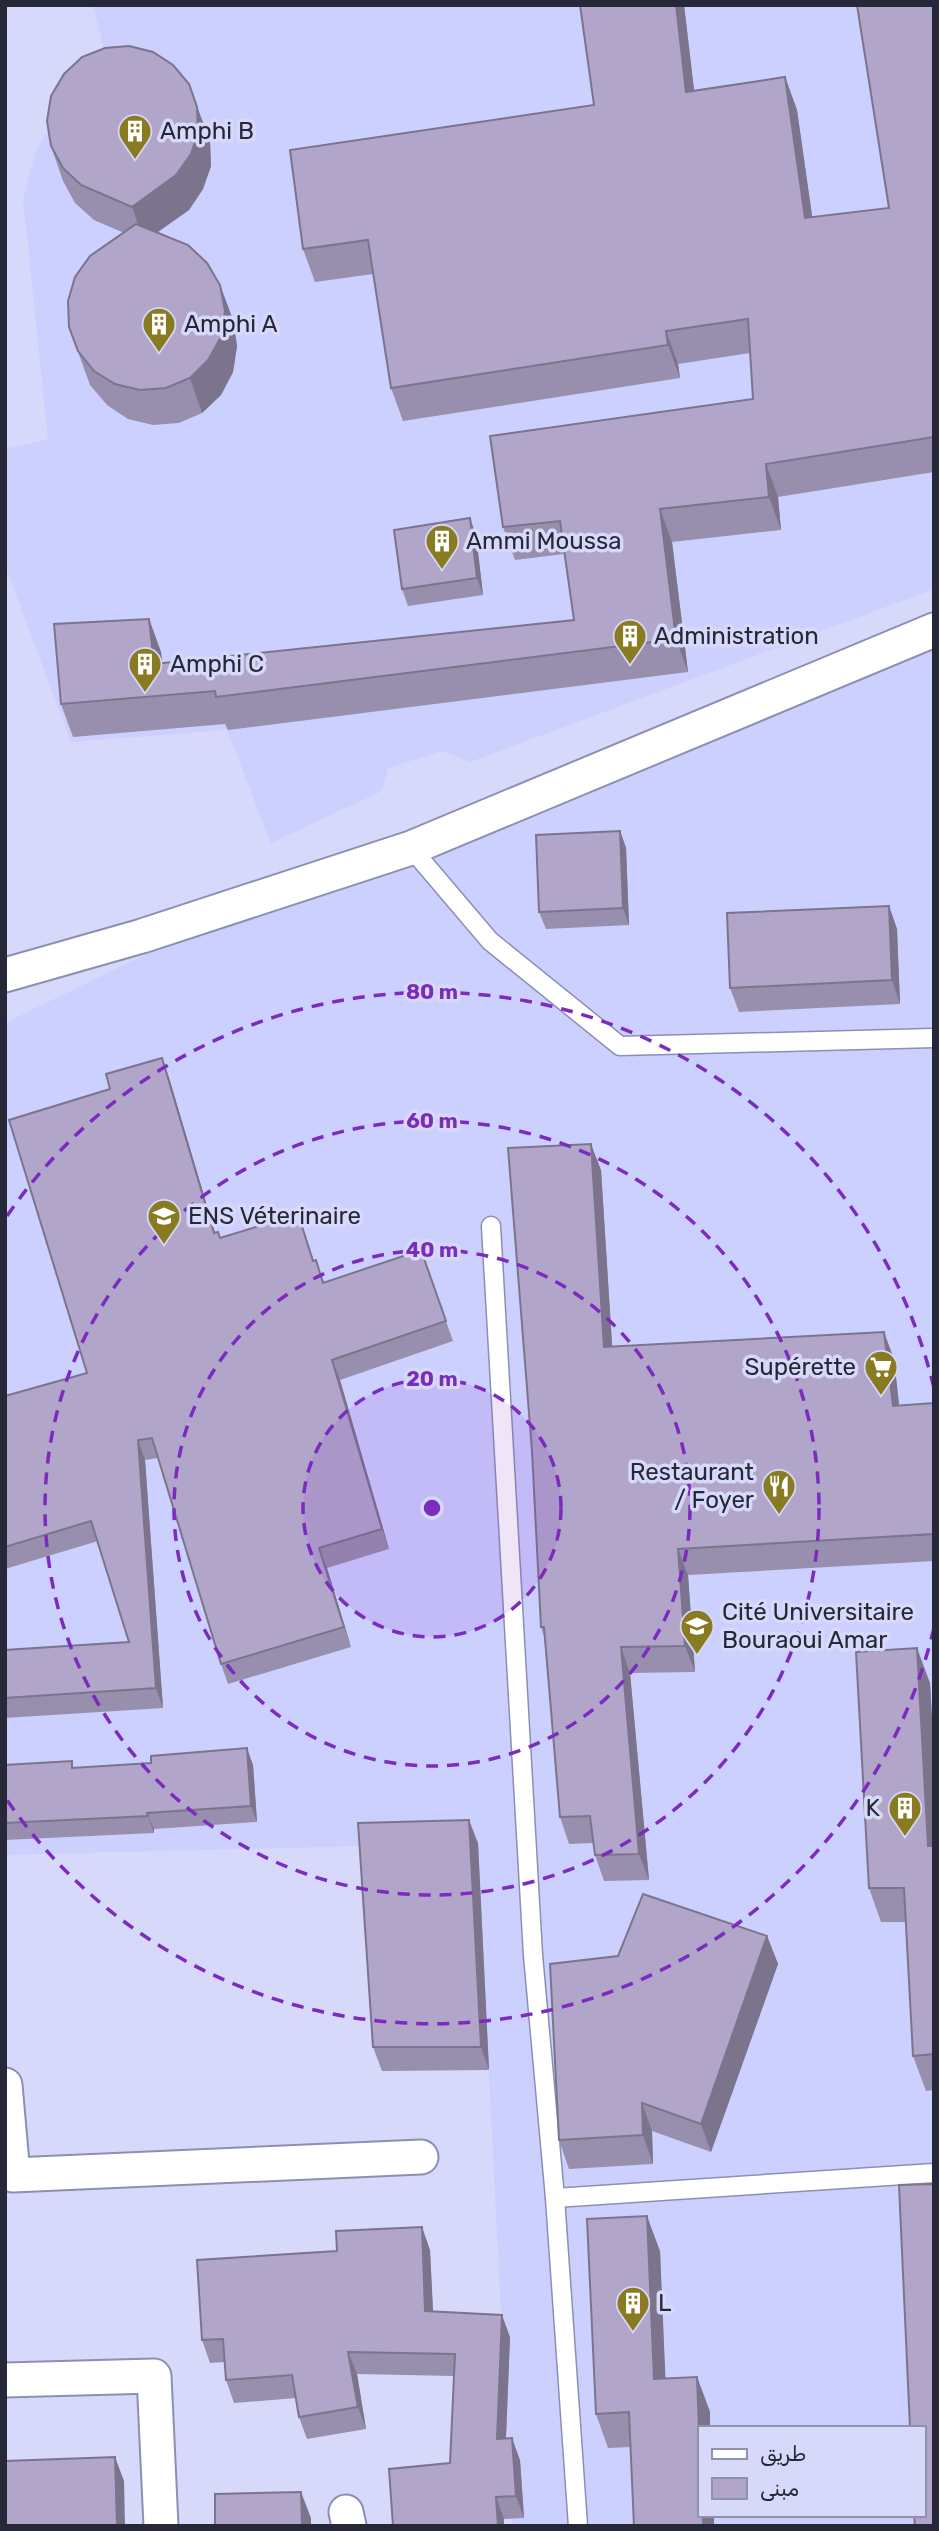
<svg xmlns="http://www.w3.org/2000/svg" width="939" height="2531" viewBox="0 0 939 2531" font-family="Rubik,'Noto Sans Arabic',sans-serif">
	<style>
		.built { fill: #ccd0ff; fill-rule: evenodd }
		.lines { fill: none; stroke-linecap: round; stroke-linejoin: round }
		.lane-casing { stroke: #8c8fb4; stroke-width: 21 }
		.street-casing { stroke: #8c8fb4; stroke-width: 37 }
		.lane { stroke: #fff; stroke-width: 18 }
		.street { stroke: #fff; stroke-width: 33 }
		.wall { fill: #988eae }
		.shaded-wall { fill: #7c748d }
		.building { fill: #b1a5ca; stroke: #7c748d; stroke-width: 2 }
		.ring { fill: none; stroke: #7b2cbf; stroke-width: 3.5; stroke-dasharray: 12 9 }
		.labels { text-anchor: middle; stroke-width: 7; stroke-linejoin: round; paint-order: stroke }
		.poi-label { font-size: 24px; fill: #262837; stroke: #d6d9f9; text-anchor: start }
		.centre { fill: #7b2cbf; stroke: #d6d9f9; stroke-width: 3.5 }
		.ring-label { font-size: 21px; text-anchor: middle; font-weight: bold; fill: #7b2cbf; stroke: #d6d9f9; stroke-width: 7; stroke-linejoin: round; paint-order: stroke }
	</style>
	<rect width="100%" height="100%" fill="#d6d9f9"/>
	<g class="built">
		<polygon points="93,5 934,5 934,589 470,762 442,751 388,768 382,791 271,843 227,730 71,742 5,565 5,449 48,439 23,199 36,151 64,102 109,71"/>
		<path d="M934 644V2526H512L477 1843 5 1855V1023L163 946ZM699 2428H923V2515H699Z"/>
	</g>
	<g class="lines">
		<defs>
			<g id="lane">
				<polyline points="411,848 490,941 620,1046 934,1038"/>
				<polyline points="491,1226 533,1955 555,2198 934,2173"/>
				<polyline points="555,2198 578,2526"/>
			</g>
			<g id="street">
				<polyline points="5,975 142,936 411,848 934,630"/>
				<polyline points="5,2085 13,2175 421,2157"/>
				<polyline points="5,2380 154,2376 161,2526"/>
				<polyline points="346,2512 349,2526"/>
			</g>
		</defs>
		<use href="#lane" class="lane-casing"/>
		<use href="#street" class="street-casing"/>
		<use href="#lane" class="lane"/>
		<use href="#street" class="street"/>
	</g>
	<g class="wall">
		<polygon points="580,5 684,5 694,90 785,77 797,110 812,217 889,208 934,5 934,472 778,497 781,530 672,542 688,672 228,730 225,724 73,737 61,704 149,619 161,652 162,663 574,620 564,554 515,560 503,527 753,399 750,353 678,364 680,378 403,421 391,388 373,274 315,282 303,249 594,105"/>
		<polygon points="202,119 210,142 211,166 203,189 189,210 157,233 220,285 233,320 237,346 233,372 221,395 202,413 179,423 153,425 128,419 107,405 90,385 69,327 124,233 94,220 75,203 63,181 51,146"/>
		<polygon points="476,535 483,595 408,606 402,589"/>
		<polygon points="620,831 626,848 629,925 546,929 539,912"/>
		<polygon points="889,906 897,929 900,1004 739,1012 730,988"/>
		<polygon points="162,1058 169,1078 215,1233 220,1238 298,1214 314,1261 325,1283 421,1250 453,1341 340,1380 389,1549 327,1568 351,1647 228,1684 221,1664 158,1458 145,1460 163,1708 5,1718 5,1650 129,1642 98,1541 5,1569 5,1396 87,1373 110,1089"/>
		<polygon points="601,1170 612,1347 894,1359 899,1405 934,1403 934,1561 688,1575 695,1672 630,1673 649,1880 604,1881 595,1855 593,1843 569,1844 560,1817 544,1636 541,1627"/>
		<polygon points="930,1683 934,1754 934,2090 926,2091 913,2056 906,1922 881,1922 869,1888"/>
		<polygon points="5,1765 74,1768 253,1765 257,1822 154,1829 154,1833 5,1840"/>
		<polygon points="478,1843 489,2070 382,2071 373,2047"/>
		<polygon points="767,1936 778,1964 711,2152 652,2131 653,2164 569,2169 559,2140 618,1956"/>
		<polygon points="430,2250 433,2311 510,2337 506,2438 520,2460 524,2518 504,2519 504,2526 393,2526 450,2463 454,2376 357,2374 366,2429 307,2439 299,2417 296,2398 234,2403 226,2380 225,2362 210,2363 202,2340"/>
		<polygon points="660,2251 665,2379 697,2377 710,2412 710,2428 699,2428 631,2447 608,2448 596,2414"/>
	</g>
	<g class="shaded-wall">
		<polygon points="676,5 684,5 698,124 686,92"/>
		<polygon points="785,77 797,110 817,250 805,218"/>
		<polygon points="189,84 210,142 211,166 203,189 189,210 144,241 132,207"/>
		<polygon points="220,285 233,320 237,346 233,372 221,395 202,413 190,378"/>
		<polygon points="666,331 678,364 680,378 668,345"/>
		<polygon points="766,464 778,497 781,530 769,497"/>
		<polygon points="660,509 672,542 688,672 676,639"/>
		<polygon points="470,518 476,535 483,595 477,578"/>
		<polygon points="149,619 161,652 166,697 154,664"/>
		<polygon points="620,831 626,848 629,925 623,908"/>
		<polygon points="889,906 897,929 900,1004 892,980"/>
		<polygon points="162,1058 169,1078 221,1253 214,1233"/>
		<polygon points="591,1144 601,1170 614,1374 604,1347"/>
		<polygon points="298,1214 305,1234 320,1281 313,1261"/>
		<polygon points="884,1332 894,1359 902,1432 893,1406"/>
		<polygon points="332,1360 340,1380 389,1549 382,1529"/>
		<polygon points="138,1440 145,1460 163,1708 156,1688"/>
		<polygon points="319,1548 327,1568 351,1647 344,1627"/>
		<polygon points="678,1549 688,1575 695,1672 685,1646"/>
		<polygon points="621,1647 630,1673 649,1880 639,1854"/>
		<polygon points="917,1648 930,1683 934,1754 934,1862 928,1846"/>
		<polygon points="247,1748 253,1765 257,1822 251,1806"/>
		<polygon points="147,1813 154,1829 154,1833 148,1816"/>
		<polygon points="469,1820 478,1843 489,2070 481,2047"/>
		<polygon points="767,1936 778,1964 711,2152 701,2124"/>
		<polygon points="642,2103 652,2131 653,2164 643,2135"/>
		<polygon points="647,2216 660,2251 667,2414 654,2379"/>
		<polygon points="422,2227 430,2250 434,2333 425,2311"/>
		<polygon points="502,2315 510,2337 505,2461 497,2439"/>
		<polygon points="348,2352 357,2374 366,2429 358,2407"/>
		<polygon points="697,2377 710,2412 710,2428 699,2428"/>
		<polygon points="512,2438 520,2460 524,2518 516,2496"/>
		<polygon points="115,2457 124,2481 125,2526 117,2526"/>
		<polygon points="301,2492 311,2518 311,2526 302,2526"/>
		<polygon points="496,2497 504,2519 504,2526 498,2526"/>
		<rect x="703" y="2515" width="11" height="11"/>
	</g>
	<g class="building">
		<polygon points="580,5 676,5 686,92 785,77 805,218 889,208 857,5 934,5 934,437 766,464 769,497 660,509 676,639 216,697 215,691 61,704 54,624 149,619 154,664 574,620 560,521 503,527 490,436 753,399 748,319 666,331 668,345 391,388 368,240 303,249 290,150 594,105"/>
		<polygon points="129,46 153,52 173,65 189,84 197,107 198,132 191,154 176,175 132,207 81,185 63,168 51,146 47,121 51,96 64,74 82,57 105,48"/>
		<polygon points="136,224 188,245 207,263 220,285 225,311 221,337 208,360 190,378 166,388 140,390 115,384 94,371 78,351 69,327 68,301 75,277 90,256"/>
		<polygon points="470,518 477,578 402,589 394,530"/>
		<polygon points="620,831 623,908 539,912 536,835"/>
		<polygon points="889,906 892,980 730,988 727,913"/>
		<polygon points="162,1058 214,1233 218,1232 220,1238 298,1214 313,1261 316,1260 323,1283 421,1250 446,1321 332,1360 382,1529 319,1548 344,1627 221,1664 152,1438 138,1440 156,1688 5,1698 5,1650 129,1642 91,1521 5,1547 5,1396 87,1373 9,1120 110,1089 106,1074"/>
		<polygon points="591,1144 604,1347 884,1332 893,1406 934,1403 934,1534 678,1549 685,1646 621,1647 639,1854 595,1855 590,1816 560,1817 544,1627 541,1627 532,1451 508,1148"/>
		<polygon points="917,1648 928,1846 934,1846 934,2054 913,2056 904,1888 869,1888 856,1652"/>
		<polygon points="247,1748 251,1806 147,1813 148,1816 5,1823 5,1765 72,1761 72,1768 151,1763 151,1756"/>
		<polygon points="469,1820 481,2047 373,2047 358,1823"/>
		<polygon points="643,1894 767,1936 701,2124 642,2103 643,2135 559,2140 550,1964 618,1956"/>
		<polygon points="934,2184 934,2526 915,2526 914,2515 923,2515 923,2428 910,2428 899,2185"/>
		<polygon points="647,2216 654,2379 697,2377 699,2430 699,2515 703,2515 703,2526 634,2526 629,2412 596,2414 587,2219"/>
		<polygon points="422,2227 425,2311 502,2315 497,2439 512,2438 516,2496 496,2497 498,2526 393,2526 389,2469 450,2463 455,2354 348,2352 358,2407 299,2417 292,2375 226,2380 223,2339 202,2340 197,2260 337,2251 336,2231"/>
		<polygon points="115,2457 117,2526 5,2526 5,2461"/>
		<polygon points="301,2492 302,2526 215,2526 215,2494"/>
	</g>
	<circle cx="432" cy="1508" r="129" fill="#7b2cbf" fill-opacity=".12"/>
	<g class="ring">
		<circle cx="432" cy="1508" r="129"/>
		<circle cx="432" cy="1508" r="258"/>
		<circle cx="432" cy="1508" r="387"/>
		<path d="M934 1628A516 516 0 0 1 7 1800M7 1216A516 516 0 0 1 934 1388"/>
	</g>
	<defs>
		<symbol id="building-pin" viewBox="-11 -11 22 30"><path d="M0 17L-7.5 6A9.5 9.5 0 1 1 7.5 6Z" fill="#887b21" stroke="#d6d9f9"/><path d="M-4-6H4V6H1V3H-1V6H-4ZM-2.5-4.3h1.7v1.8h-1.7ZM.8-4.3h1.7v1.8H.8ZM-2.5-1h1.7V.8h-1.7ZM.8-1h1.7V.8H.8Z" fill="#fff"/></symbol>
		<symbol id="university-pin" viewBox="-11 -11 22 30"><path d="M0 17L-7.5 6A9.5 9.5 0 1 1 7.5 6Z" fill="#887b21" stroke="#d6d9f9"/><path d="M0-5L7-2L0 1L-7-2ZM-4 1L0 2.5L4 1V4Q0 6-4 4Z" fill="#fff"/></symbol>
		<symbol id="supermarket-pin" viewBox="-11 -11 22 30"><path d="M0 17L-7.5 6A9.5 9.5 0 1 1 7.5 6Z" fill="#887b21" stroke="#d6d9f9"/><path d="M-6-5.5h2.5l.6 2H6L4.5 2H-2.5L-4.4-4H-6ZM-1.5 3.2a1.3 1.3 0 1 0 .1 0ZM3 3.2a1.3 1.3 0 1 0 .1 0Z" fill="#fff"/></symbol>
		<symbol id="restaurant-pin" viewBox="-11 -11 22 30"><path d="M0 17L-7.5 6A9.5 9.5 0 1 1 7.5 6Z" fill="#887b21" stroke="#d6d9f9"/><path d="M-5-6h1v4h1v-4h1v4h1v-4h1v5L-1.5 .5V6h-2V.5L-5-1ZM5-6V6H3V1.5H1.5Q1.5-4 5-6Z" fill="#fff"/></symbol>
	</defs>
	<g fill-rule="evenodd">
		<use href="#building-pin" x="116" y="112" width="38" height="52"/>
		<use href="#building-pin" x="140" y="305" width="38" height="52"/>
		<use href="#building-pin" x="423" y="522" width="38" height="52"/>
		<use href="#building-pin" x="611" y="617" width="38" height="52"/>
		<use href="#building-pin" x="126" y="645" width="38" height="52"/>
		<use href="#university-pin" x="145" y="1197" width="38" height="52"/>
		<use href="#supermarket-pin" x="862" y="1348" width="38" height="52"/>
		<use href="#restaurant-pin" x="760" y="1467" width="38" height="52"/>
		<use href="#university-pin" x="678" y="1607" width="38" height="52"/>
		<use href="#building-pin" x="886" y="1789" width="38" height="52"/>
		<use href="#building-pin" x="614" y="2284" width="38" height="52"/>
	</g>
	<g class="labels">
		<g class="poi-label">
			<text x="160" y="139">Amphi B</text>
			<text x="184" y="332">Amphi A</text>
			<text x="466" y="549">Ammi Moussa</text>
			<text x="654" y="644">Administration</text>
			<text x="170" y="672">Amphi C</text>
			<text x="188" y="1224">ENS Véterinaire</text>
			<text x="856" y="1375" text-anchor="end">Supérette</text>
			<text x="754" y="1480" text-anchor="end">Restaurant<tspan x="754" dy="28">/ Foyer</tspan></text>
			<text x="722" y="1620">Cité Universitaire<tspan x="722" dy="28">Bouraoui Amar</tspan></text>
			<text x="880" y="1816" text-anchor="end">K</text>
			<text x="658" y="2311">L</text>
		</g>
	</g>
	<circle cx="432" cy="1508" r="10" class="centre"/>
	<g class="ring-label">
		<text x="432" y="999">80 m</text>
		<text x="432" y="1128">60 m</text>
		<text x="432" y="1257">40 m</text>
		<text x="432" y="1386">20 m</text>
	</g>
	<rect width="939" height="2531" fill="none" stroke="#262837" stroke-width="14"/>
	<rect x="698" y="2426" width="228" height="91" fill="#d6d9f9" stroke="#9092ab" stroke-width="2"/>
	<rect x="712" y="2449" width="35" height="10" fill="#ffffff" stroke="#9092ab" stroke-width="2"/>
	<text x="760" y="2461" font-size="21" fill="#262837">طريق</text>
	<rect x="712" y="2478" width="35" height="21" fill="#b1a5ca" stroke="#9092ab" stroke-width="2"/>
	<text x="760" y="2496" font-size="21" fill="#262837">مبنى</text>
</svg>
